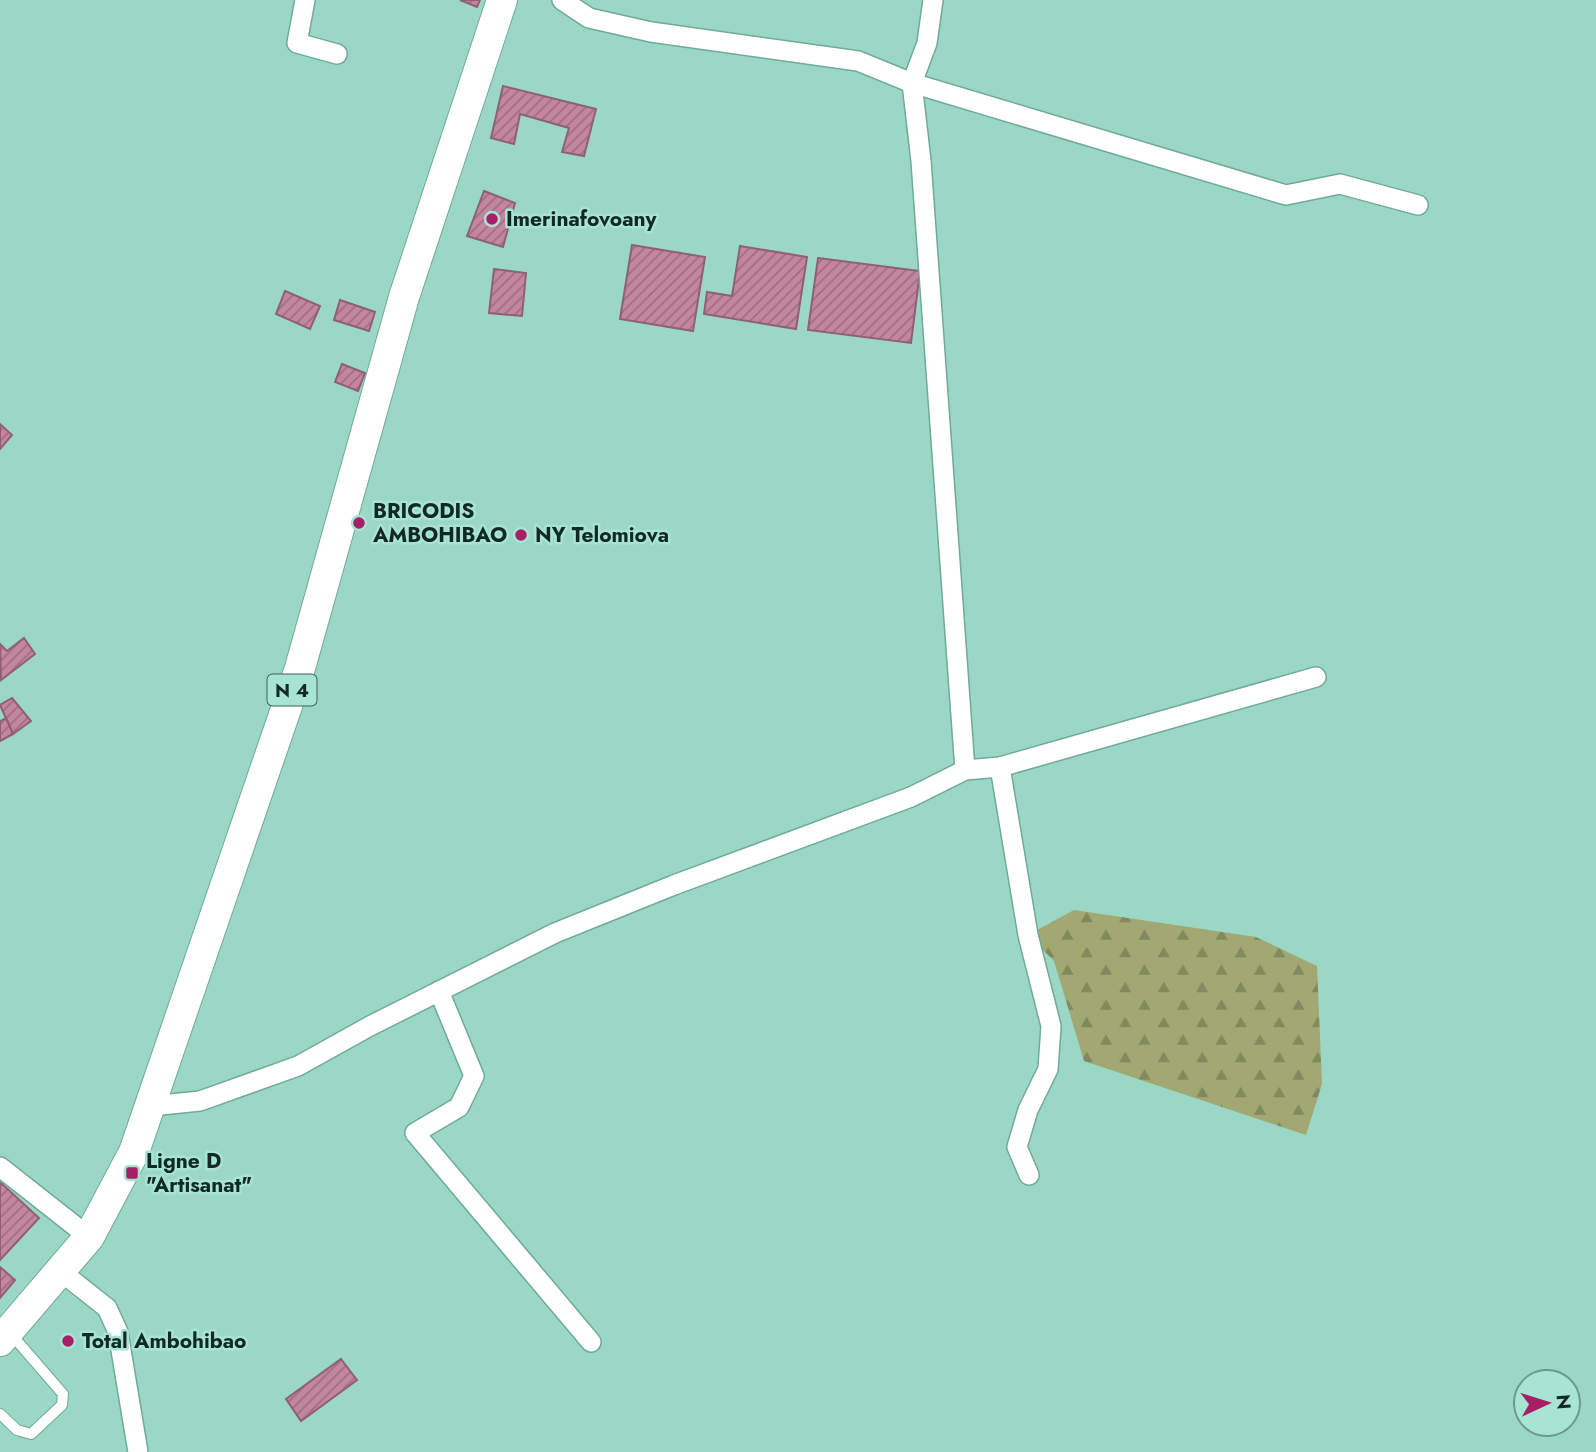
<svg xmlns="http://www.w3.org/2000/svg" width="1596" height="1452" viewBox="0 0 1596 1452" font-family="Jost,sans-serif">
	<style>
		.forest { fill: url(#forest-firs) }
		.building { fill: url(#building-hatch); stroke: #8f6072; stroke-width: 2 }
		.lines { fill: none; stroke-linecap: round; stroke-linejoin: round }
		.service-casing { stroke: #70aa99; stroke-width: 12 }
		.minor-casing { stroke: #70aa99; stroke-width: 22 }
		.primary-casing { stroke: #70aa99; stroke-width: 32 }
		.service { stroke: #fff; stroke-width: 10 }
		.minor { stroke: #fff; stroke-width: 19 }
		.primary { stroke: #fff; stroke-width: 30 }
		.poi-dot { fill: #a71f67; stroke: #a8e4d2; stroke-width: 2.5 }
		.labels { text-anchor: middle; stroke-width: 5; stroke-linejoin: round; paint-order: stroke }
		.shield { fill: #a8e4d2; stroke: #3e6158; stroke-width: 2 }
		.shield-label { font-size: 19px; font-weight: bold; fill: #112923 }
		.poi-label { font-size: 21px; font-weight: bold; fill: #112923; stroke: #a8e4d2; text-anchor: start }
	</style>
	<defs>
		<pattern id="forest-firs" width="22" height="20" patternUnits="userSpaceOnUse" patternTransform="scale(1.75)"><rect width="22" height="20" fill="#a1a871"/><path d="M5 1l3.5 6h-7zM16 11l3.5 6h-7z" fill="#82895c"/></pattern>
		<pattern id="building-hatch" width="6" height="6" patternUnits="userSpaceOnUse" patternTransform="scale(1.75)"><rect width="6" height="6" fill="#c4869e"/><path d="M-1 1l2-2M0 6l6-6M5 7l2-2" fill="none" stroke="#9e6e80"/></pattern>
	</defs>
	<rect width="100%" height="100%" fill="#9bd7c5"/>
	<polygon class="forest" points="1074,910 1256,937 1317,966 1322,1084 1306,1135 1084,1061 1054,961 1028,935"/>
	<g class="building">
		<polygon points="460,0 480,0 477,7"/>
		<polygon points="503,86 596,109 584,156 562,152 569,128 520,114 514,144 491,138"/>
		<polygon points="484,191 515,203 503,247 467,236"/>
		<polygon points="632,245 705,257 693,331 620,319"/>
		<polygon points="740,246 807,257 796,329 704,314 707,292 732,296"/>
		<polygon points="818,258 920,271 911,343 808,330"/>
		<polygon points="494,269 526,273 522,316 489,313"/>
		<polygon points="285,291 320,306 310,329 276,314"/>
		<polygon points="340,300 375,312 369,331 334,320"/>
		<polygon points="342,364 365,373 358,391 335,382"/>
		<polygon points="0,424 12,435 0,449"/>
		<polygon points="24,638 35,654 1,680 0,644 7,651"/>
		<polygon points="12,698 31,721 13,734 0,705"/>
		<polygon points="6,718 13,734 0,741 0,721"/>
		<polygon points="1,1183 39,1218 0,1260 0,1184"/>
		<polygon points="0,1267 15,1280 0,1298"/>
		<polygon points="341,1359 357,1380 301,1421 286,1399"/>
	</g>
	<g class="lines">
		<defs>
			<polyline id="service" points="0,1414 17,1430 31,1434 62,1405 63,1394 11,1334"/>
			<g id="minor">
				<polyline points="305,0 297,43 337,54"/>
				<polyline points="562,0 589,18 651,32 858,61 912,83 1286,195 1340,184 1418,205"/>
				<polyline points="933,0 927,43 912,83 921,161 965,770"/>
				<polyline points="1000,767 1028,935 1051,1026 1048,1069 1028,1110 1017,1147 1029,1175"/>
				<polyline points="439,991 474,1076 459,1107 415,1133 591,1342"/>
				<polyline points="151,1106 200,1101 298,1066 370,1026 555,933 674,885 911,797 965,770 1000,767 1316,677"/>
				<polyline points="0,1167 89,1237"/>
				<polyline points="59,1270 107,1308 118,1332 138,1452"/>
			</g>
			<polyline id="primary" points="0,1341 89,1237 134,1152 300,668 404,297 502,0"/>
		</defs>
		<use href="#service" class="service-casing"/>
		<use href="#minor" class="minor-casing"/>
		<use href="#primary" class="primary-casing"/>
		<use href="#service" class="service"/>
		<use href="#minor" class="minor"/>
		<use href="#primary" class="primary"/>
	</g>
	<g class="poi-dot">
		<circle cx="492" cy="219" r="7"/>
		<circle cx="359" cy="523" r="7"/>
		<circle cx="521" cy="535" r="7"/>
		<rect x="125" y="1166" width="14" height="14" rx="3.5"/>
		<circle cx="68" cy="1341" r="7"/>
	</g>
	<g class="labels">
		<rect class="shield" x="267.5" y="674.5" width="49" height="31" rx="5"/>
		<g class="shield-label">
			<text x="292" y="697">N 4</text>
		</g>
		<g class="poi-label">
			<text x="506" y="226">Imerinafovoany</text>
			<text x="373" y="518">BRICODIS<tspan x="373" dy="24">AMBOHIBAO</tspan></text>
			<text x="535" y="542">NY Telomiova</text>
			<text x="146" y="1168">Ligne D<tspan x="146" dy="24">"Artisanat"</tspan></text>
			<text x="82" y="1348">Total Ambohibao</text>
		</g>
	</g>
	<g transform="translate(1547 1403) rotate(86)"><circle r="33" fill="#a8e4d2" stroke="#6c998c" stroke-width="2"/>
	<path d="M0-5L12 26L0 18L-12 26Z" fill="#a71f67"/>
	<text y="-10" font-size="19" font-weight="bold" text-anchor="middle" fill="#112923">N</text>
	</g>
</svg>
